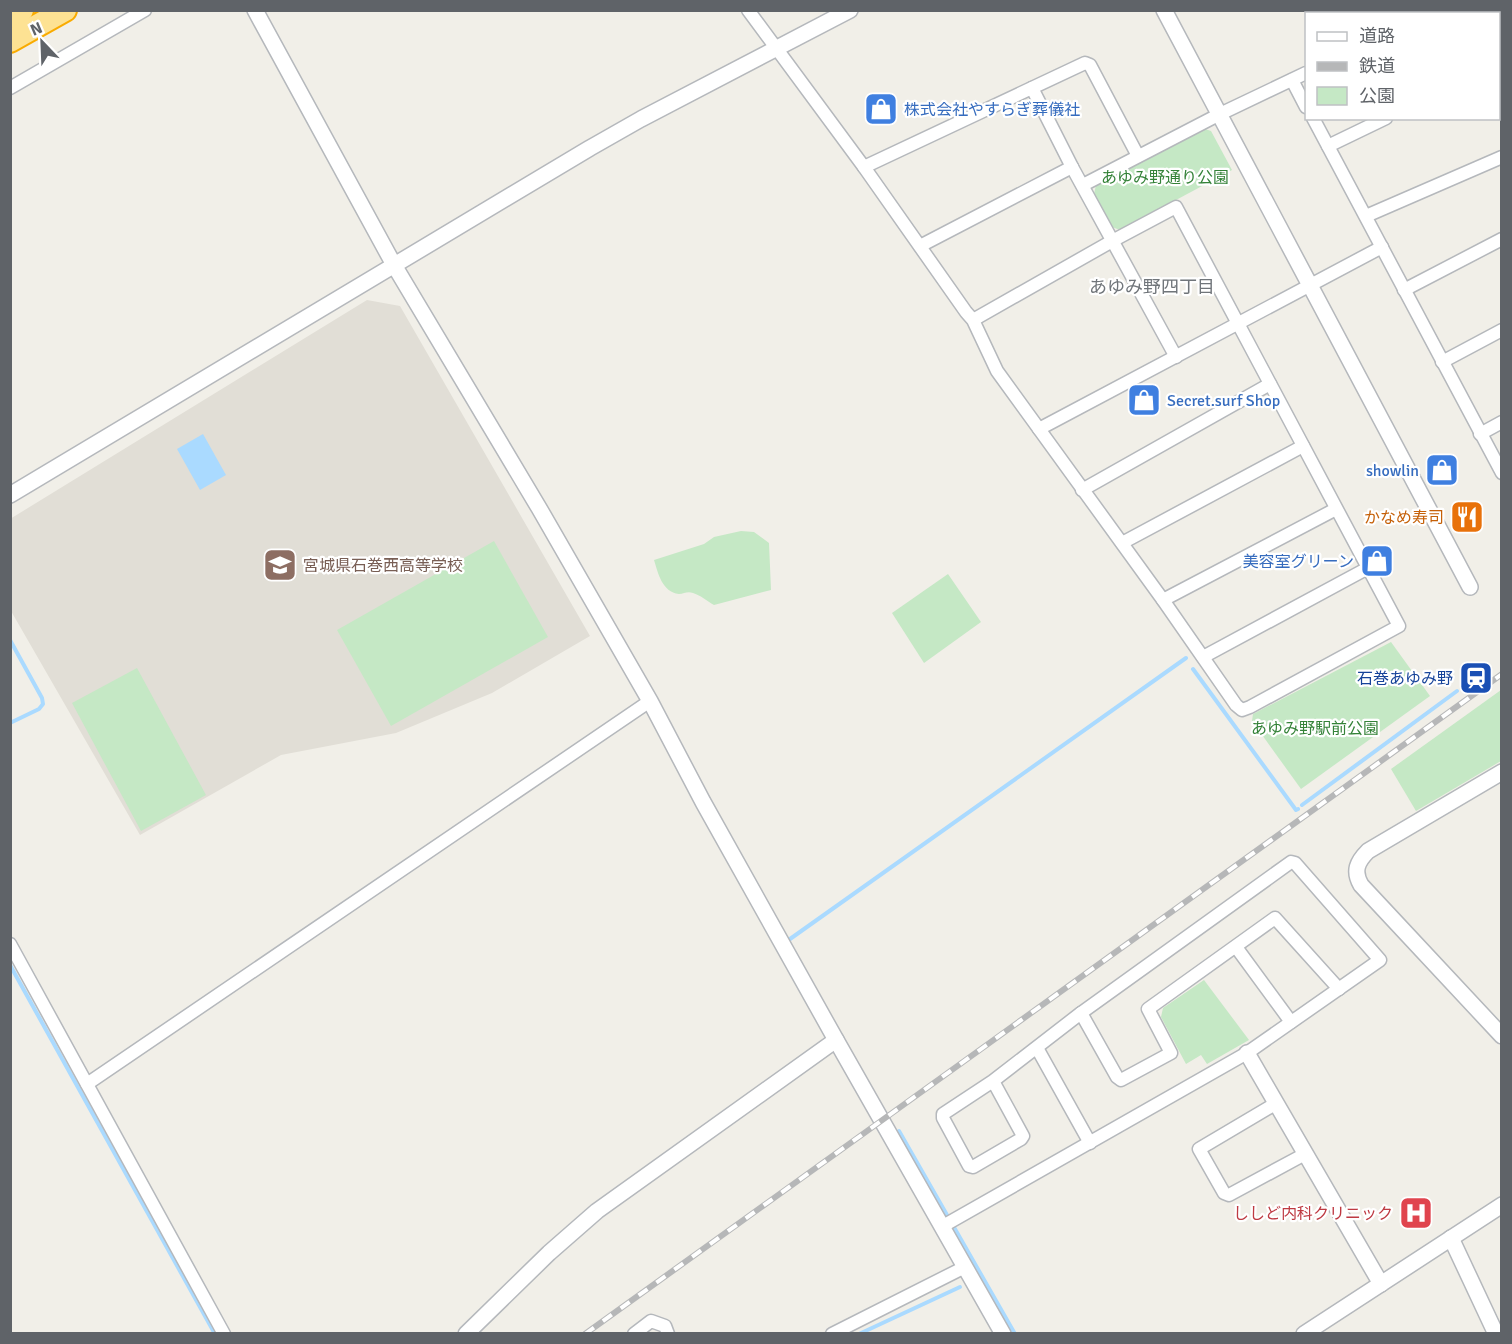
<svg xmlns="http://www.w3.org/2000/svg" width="1512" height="1344" viewBox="0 0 1512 1344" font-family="Signika,'Noto Sans JP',sans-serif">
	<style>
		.education { fill: #e1ded6 }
		.green { fill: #c5e8c5 }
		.water { fill: #aadaff }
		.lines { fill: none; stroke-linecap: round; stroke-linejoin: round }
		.stream { stroke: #aadaff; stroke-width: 4 }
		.minor-casing { stroke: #b5b8bc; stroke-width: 15 }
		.tertiary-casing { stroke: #b5b8bc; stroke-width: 18 }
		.motorway-casing { stroke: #f9ab00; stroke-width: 26 }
		.minor { stroke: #fff; stroke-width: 12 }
		.tertiary { stroke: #fff; stroke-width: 15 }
		.motorway { stroke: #fde293; stroke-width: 22 }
		.rail-casing { stroke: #b6b7b8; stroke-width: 6 }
		.rail { stroke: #fff; stroke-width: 4; stroke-dasharray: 11; stroke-linecap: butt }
		.labels { text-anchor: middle; stroke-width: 4.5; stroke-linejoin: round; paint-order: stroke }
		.shop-label { font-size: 16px; fill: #366cbe; stroke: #fff; text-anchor: start }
		.park-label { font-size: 16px; fill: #348238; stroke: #fff }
		.food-label { font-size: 16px; fill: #c56008; stroke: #fff; text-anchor: end }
		.education-label { font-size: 16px; fill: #785e54; stroke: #fff; text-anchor: start }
		.transit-label { font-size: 16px; fill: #164399; stroke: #fff; text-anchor: end }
		.health-label { font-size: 16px; fill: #be3a42; stroke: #fff; text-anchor: end }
		.neighbourhood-label { font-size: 18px; fill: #70757a; stroke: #fff }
	</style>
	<rect width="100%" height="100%" fill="#f1efe8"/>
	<polygon class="education" points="367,300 400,306 590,636 492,693 396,733 281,755 140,835 11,611 10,519"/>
	<g class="green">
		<polygon points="1202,128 1211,131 1232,170 1120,230 1112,227 1094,194 1096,185"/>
		<path d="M741 531 754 532 769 543 771 590 714 605C707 601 700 595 693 593 687 591 684 594 679 594 662 592 658 573 654 560L704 544 714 537Z"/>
		<polygon points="494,541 548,637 391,726 337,630"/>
		<polygon points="948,574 981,622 924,663 892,613"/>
		<polygon points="1391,642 1430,696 1301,789 1252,721 1253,714"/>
		<polygon points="137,668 206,795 141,831 72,703"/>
		<polygon points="1501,690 1501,761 1416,811 1391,769"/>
		<polygon points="1204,980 1249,1040 1207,1064 1201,1055 1186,1064 1161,1017 1163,1008"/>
	</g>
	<polygon class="water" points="203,434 226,475 200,490 177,449"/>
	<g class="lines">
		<g class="stream">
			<polyline points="10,640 42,698 43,704 39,709 10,723"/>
			<polyline points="1193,669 1296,810 1298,809"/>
			<polyline points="1302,805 1457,691"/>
			<polyline points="790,939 1186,658"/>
			<polyline points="10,965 215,1334"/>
			<polyline points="899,1131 1015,1334"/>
			<polyline points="859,1334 960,1287"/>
		</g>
		<defs>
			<g id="minor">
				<polyline points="748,10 864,167 966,312 973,320 997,371 1163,600 1236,705 1242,710 1250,707 1399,626 1176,207 1114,240 973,320"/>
				<polyline points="1434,14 1440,10"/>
				<polyline points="1498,66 1502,65"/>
				<polyline points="1292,80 1306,107"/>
				<polyline points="10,88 145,10"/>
				<polyline points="1032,88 1072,167 1176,357"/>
				<polyline points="1313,118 1502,473"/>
				<polyline points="1328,146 1386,118"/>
				<polyline points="864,167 1085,63 1090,65 1138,156"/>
				<polyline points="1083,185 1220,114 1306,73"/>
				<polyline points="1366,216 1502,157"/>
				<polyline points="920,246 1072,167"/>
				<polyline points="1404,290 1502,239"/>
				<polyline points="1442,362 1502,330"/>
				<polyline points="1039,429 1382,247"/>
				<polyline points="1480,434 1502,422"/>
				<polyline points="1082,490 1270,384"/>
				<polyline points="1122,543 1303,446"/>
				<polyline points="1163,600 1336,509"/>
				<polyline points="1203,657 1368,568"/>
				<polyline points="10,944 224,1334"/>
				<polyline points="1236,947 1291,1022"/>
				<polyline points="1081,1013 1117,1077 1121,1080 1171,1053 1148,1009 1275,918 1339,989"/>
				<polyline points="1037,1048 1090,1143"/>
				<polyline points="87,1084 650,701"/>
				<polyline points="1275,1104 1199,1149 1224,1193 1229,1195 1305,1154"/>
				<polyline points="943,1226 1247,1053 1380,960 1295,863 1291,862 1081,1013 993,1081 943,1114 943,1118 969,1166 973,1167 1021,1139 1023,1136 993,1081"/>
				<polyline points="634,1334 651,1321 665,1326 668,1334"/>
				<polyline points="832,1334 965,1267"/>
			</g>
			<g id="tertiary">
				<polyline points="255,10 394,265 539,508 650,701 703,802 836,1040 1003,1334"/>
				<polyline points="1164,10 1470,587"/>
				<polyline points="10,495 590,148 641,119 850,10"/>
				<path d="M1502 772 1368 851C1357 862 1353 871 1361 885L1502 1036"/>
				<polyline points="1247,1053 1381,1284"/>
				<polyline points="1451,1238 1496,1334"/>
				<polyline points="466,1334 549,1253 597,1211 836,1040"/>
				<polyline points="1304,1334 1502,1205"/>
			</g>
			<g id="motorway">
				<polyline points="10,17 22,10"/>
				<polyline points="10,41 65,10"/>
			</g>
		</defs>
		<use href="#minor" class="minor-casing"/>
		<use href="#tertiary" class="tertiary-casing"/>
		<use href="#motorway" class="motorway-casing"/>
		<use href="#minor" class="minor"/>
		<use href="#tertiary" class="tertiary"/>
		<use href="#motorway" class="motorway"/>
		<defs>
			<polyline id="rail" points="585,1334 1502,674"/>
		</defs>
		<use href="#rail" class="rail-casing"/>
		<use href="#rail" class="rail"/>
	</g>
	<defs>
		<symbol id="shop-square" viewBox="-11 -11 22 22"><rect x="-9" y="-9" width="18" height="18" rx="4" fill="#3f7fe0" stroke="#fff"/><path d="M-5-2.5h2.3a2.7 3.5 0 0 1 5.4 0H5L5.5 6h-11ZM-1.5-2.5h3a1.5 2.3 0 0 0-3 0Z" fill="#fff"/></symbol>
		<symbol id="restaurant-square" viewBox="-11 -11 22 22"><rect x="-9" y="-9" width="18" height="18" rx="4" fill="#e8710a" stroke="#fff"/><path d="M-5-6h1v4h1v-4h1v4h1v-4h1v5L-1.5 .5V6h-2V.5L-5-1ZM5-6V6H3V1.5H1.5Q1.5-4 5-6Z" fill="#fff"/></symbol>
		<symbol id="school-square" viewBox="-11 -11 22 22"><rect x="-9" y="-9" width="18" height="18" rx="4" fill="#8d6e63" stroke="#fff"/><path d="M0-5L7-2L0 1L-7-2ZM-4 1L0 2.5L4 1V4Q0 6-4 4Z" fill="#fff"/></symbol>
		<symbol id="station-square" viewBox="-11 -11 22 22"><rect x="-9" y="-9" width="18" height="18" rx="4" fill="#1a4fb4" stroke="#fff"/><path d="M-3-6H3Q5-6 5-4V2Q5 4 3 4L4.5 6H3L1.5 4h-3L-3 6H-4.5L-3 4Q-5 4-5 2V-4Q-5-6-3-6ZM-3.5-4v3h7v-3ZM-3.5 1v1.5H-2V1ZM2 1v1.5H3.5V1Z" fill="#fff"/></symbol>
		<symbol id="hospital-square" viewBox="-11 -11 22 22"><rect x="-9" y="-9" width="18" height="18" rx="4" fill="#e0444e" stroke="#fff"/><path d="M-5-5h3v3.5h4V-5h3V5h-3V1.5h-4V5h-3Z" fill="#fff"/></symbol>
	</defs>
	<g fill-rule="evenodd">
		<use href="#shop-square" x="862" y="90" width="38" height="38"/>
		<use href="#shop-square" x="1125" y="381" width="38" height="38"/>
		<use href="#shop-square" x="1423" y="451" width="38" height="38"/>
		<use href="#restaurant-square" x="1448" y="498" width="38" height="38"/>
		<use href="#shop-square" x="1358" y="542" width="38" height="38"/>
		<use href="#school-square" x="261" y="546" width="38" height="38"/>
		<use href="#station-square" x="1457" y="659" width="38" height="38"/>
		<use href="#hospital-square" x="1397" y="1194" width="38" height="38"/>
	</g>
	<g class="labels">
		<g class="shop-label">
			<text x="904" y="115">株式会社やすらぎ葬儀社</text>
			<text x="1167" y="406">Secret.surf Shop</text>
			<text x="1419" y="476" text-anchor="end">showlin</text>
			<text x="1354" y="567" text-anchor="end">美容室グリーン</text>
		</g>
		<g class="park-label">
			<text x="1165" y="183">あゆみ野通り公園</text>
			<text x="1315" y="734">あゆみ野駅前公園</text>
		</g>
		<g class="food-label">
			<text x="1444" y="523">かなめ寿司</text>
		</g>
		<g class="education-label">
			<text x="303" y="571">宮城県石巻西高等学校</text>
		</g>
		<g class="transit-label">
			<text x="1453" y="684">石巻あゆみ野</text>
		</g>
		<g class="health-label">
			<text x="1393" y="1219">ししど内科クリニック</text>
		</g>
		<g class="neighbourhood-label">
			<text x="1152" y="293">あゆみ野四丁目</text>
		</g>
	</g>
	<rect width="1512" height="1344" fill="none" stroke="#5f6368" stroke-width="24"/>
	<rect x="1305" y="12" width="195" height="108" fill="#ffffff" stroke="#bfc1c3" stroke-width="1.5"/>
	<rect x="1317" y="32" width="30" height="9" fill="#ffffff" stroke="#bfc1c3" stroke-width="1.5"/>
	<text x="1359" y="42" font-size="18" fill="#5f6368">道路</text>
	<rect x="1317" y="62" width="30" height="9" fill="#b6b7b8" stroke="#bfc1c3" stroke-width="1.5"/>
	<text x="1359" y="72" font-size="18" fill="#5f6368">鉄道</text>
	<rect x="1317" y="87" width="30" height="18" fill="#c5e8c5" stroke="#bfc1c3" stroke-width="1.5"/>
	<text x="1359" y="102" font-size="18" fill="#5f6368">公園</text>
	<g transform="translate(42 42) rotate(337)" stroke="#ffffff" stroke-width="4.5" paint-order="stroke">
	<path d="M0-4.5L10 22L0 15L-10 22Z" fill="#5f6368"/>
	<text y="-9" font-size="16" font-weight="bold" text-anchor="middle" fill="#5f6368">N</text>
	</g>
</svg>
